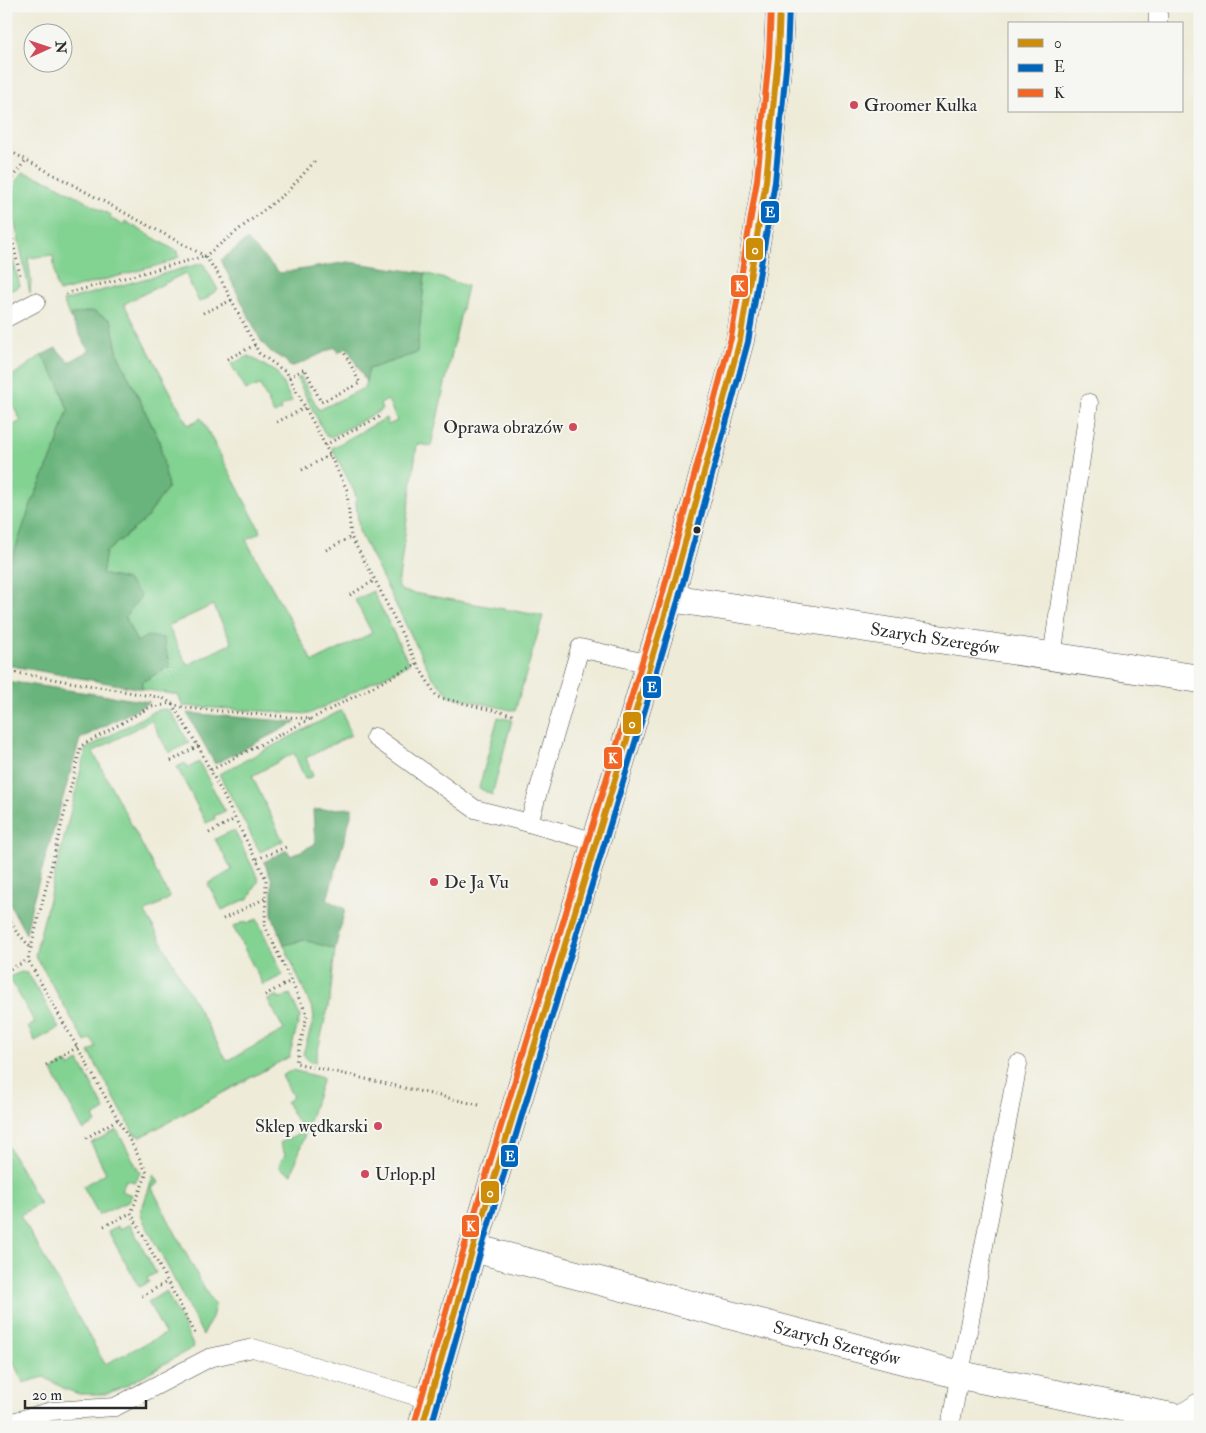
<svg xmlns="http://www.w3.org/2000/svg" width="1206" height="1433" viewBox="0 0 1206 1433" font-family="'IM FELL Double Pica',serif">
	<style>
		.green { fill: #82d292; stroke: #567e5e; fill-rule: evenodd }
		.forest { fill: #69b47c; stroke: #4a7054 }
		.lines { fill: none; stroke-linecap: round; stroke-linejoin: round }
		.service-casing { stroke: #484845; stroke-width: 19 }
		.minor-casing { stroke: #484845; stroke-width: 29 }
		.tertiary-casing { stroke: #484845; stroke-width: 29 }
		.path { stroke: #484845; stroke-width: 3; stroke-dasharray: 1 4; stroke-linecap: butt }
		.service { stroke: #fff; stroke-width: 18 }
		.minor { stroke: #fff; stroke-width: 28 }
		.tertiary { stroke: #fff; stroke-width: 28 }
		.bus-1-casing { stroke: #f6f6f2; stroke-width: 10 }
		.bus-2-casing { stroke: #f6f6f2; stroke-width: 10 }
		.bus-3-casing { stroke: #f6f6f2; stroke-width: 10 }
		.bus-1 { stroke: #ce8d09; stroke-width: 6 }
		.bus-2 { stroke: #0065bd; stroke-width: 6 }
		.bus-3 { stroke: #f26522; stroke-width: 6 }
		.poi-dot { fill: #d1495b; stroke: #f6f6f2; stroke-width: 2 }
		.bus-dot { fill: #2b2b2b; stroke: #f6f6f2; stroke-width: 2 }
		.labels { text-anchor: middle; stroke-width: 4; stroke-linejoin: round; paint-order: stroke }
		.poi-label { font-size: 18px; fill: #2b2b2b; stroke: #f6f6f2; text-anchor: start }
		.street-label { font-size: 18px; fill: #2b2b2b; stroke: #f6f6f2 }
		.line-badge { stroke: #f6f6f2; stroke-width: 2 }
		.badge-label { font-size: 14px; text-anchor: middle; font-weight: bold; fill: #fff }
	</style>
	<rect width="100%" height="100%" fill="#f6f6f2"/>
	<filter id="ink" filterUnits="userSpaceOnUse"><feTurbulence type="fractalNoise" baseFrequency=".02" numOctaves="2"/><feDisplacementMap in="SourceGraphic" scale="10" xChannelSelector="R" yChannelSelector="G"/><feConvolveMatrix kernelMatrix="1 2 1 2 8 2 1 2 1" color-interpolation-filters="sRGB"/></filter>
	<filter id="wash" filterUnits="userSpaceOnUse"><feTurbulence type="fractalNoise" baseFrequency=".0096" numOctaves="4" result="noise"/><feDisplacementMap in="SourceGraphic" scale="20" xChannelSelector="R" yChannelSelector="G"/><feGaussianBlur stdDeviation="1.12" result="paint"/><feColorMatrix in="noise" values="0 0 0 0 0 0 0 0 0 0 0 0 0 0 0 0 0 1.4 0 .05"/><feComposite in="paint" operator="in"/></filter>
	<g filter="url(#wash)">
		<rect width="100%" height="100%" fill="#eeebd8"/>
		<g class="green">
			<polygon points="23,172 51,182 112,216 110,218 123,225 125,221 178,252 179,257 163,264 59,292 56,284 53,255 28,258 31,280 30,293 11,205 16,181"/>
			<polygon points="6,234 20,286 6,293"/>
			<path d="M203 263 218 290 208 296V298L199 302 185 273 124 304 188 425 201 418 261 532 246 540 313 662 372 633 355 600 373 591 409 664 309 714 183 706 178 695 142 689V682L170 666 163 638 137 642 124 617 127 580 102 575 106 552 146 519 168 487 159 440 118 355 111 320 92 311 69 315 63 301ZM213 605 232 643 187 665 168 626Z"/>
			<polygon points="425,273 467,286 431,446 417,444 398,586 402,591 543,616 515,711 450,696 432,677 359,531 355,493 332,448 386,418 388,425 397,421 388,400 380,404 382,410 331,437 326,436 297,379 301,377 319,410 364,388 369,369 417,353"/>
			<polygon points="42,355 58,382 68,410 55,450 31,504 6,576 6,429 21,421 6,393 6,380"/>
			<polygon points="249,356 277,373 292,401 281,407 282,410 274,414 260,385 246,390 231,364"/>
			<polygon points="166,709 171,712 189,743 169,753 151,720 93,752 170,898 145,912 227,1061 284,1030 268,1000 277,995 279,999 290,994 300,1016 289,1057 141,1137 134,1134 89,1052 96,1047 91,1039 85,1042 35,955 86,749 156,710"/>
			<polygon points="342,710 351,735 306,758 313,776 305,779 294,753 252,776 283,841 260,852 219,774"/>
			<polygon points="498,717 512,720 492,795 479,788"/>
			<polygon points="199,762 225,811 214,816 215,819 206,823 177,767 185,763 188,768"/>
			<polygon points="232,831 235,832 259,880 249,898 222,910 208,884 232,870 215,839"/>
			<polygon points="257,919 283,975 263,985 233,927 246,921 247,923"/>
			<polygon points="304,940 335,949 330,998 315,1063 309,1061 303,1054 314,1018 313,1011 284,945"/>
			<polygon points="21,972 27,973 33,981 59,1028 35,1041 28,1027 35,1023 9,977"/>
			<polygon points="79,1061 105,1110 93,1117 96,1123 83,1130 52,1071 67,1062 69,1067"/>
			<polygon points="292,1070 323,1078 292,1174 281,1169 279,1164 285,1155 280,1143 303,1131 286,1102 293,1097 282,1076"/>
			<polygon points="117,1130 140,1173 135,1182 126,1180 121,1191 132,1195 129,1201 99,1215 83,1186 106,1173 91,1143"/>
			<polygon points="6,1142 40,1204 20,1215 105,1364 165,1334 148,1302 166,1291 194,1347 125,1386 106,1394 79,1394 65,1389 44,1377 23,1383 8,1350 6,1351"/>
			<polygon points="154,1174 159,1183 152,1188 204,1288 215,1306 212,1317 203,1335 140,1214"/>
			<polygon points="130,1224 156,1273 147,1278 149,1282 139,1287 108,1231 118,1226 120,1229"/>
		</g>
		<g class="forest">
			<polygon points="247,240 280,273 348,262 425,273 417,353 369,369 366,382 347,347 338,353 335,347 302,363 290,367 286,361 271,352 261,341 221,260"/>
			<polygon points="92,311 111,320 118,355 159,440 168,487 146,519 106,552 102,574 127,580 141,596 125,617 137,642 147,636 163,638 170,666 142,682 142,689 6,665 6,576 31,504 55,450 68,410 58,382 42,355 56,348 69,362 89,351 69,315"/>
			<polygon points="6,681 150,702 80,739 32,904 26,934 6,897"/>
			<polygon points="187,713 296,722 215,764"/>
			<polygon points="352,808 352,812 327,900 345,909 335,949 304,940 284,945 272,915 272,880 264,862 287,850 291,856 315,844 313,810"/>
		</g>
	</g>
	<g filter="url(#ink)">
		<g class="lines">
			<defs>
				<g id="service">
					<polyline points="1158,24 1158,6"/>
					<polyline points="6,318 36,302"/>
					<polyline points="1052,657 1089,403"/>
					<polyline points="375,737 475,809 529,823 580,648 650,664"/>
					<polyline points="529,823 596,842"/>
					<polyline points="6,1424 52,1411 115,1407 209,1358 253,1348 429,1400"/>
					<polyline points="950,1427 1018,1064"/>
				</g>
				<g id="minor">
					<path id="s1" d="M670 598 1200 679"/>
					<path id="s2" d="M473 1248 960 1375 1182 1419 1200 1407"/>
				</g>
				<polyline id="tertiary" points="422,1427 473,1248 670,598 740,340 766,181 778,57 780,6"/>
			</defs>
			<use href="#service" class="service-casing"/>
			<use href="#minor" class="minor-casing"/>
			<use href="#tertiary" class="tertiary-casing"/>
			<g class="path">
				<polyline points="6,149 205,256 287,192 317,159"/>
				<polyline points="6,197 11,179 26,160"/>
				<polyline points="6,210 20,275"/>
				<polyline points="203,313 232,300"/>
				<polyline points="227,359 255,345"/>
				<polyline points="289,377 305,369 321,402 360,383 344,352"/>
				<polyline points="277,422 305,408"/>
				<polyline points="325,445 381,416"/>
				<polyline points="302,470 330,455"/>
				<polyline points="326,550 351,537"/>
				<polyline points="350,595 375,580"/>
				<polyline points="417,664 437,697 513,715"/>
				<polyline points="6,671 163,698 172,704 186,708 311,719 417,664 375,580 351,537 347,490 325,445 287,373 259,353 218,274 205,256 65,294"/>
				<polyline points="171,761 198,746"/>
				<polyline points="211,770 310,719"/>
				<polyline points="209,833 235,819"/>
				<polyline points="257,859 286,847"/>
				<polyline points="6,913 16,931 31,948"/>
				<polyline points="223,919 266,898"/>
				<polyline points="6,971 28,960"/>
				<polyline points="265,995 291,981"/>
				<polyline points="46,1065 78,1047"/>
				<polyline points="86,1138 118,1119"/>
				<polyline points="104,1226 131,1213"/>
				<polyline points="142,1296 167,1282"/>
				<polyline points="195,1333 131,1213 147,1173 133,1146 28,960 81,746 150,707 172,704 198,746 266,879 265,926 307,1015 296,1063 479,1105"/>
			</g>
			<use href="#service" class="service"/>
			<use href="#minor" class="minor"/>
			<use href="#tertiary" class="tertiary"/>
			<defs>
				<polyline id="bus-1" points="422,1427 473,1248 670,598 740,340 766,181 778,57 780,6"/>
				<polyline id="bus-2" points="431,1427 481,1250 678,601 748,342 775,182 787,58 789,6"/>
				<polyline id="bus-3" points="414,1425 465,1245 662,596 731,338 757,180 769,56 771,6"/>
			</defs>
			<use href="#bus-1" class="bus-1-casing"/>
			<use href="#bus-2" class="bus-2-casing"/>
			<use href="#bus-3" class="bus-3-casing"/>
			<use href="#bus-1" class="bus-1"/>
			<use href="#bus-2" class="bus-2"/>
			<use href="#bus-3" class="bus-3"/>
		</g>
	</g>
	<g class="poi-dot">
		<circle cx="854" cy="105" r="5"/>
		<circle cx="573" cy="427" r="5"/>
		<circle cx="434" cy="882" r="5"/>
		<circle cx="378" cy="1126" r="5"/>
		<circle cx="365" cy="1174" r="5"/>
	</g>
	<circle class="bus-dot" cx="697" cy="530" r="4.5"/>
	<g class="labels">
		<g class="poi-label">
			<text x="864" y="111">Groomer Kulka</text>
			<text x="563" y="433" text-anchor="end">Oprawa obrazów</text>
			<text x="444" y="888">De Ja Vu</text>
			<text x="368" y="1132" text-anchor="end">Sklep wędkarski</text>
			<text x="375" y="1180">Urlop.pl</text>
		</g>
		<g class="street-label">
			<text dy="6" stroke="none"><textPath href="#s1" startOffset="268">Szarych Szeregów</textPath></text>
			<text dy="6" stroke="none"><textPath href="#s2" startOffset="376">Szarych Szeregów</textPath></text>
		</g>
	</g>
	<g class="line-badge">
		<rect x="760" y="200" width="20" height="24" rx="5" fill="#0065bd"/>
		<rect x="745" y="237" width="19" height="24" rx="5" fill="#ce8d09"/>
		<rect x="730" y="274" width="19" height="24" rx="5" fill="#f26522"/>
		<rect x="642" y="675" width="20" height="24" rx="5" fill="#0065bd"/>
		<rect x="622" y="711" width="20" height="24" rx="5" fill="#ce8d09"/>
		<rect x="603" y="746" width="20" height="24" rx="5" fill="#f26522"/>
		<rect x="500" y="1144" width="19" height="24" rx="5" fill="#0065bd"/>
		<rect x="480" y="1180" width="20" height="24" rx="5" fill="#ce8d09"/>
		<rect x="461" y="1214" width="19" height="24" rx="5" fill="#f26522"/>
	</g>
	<g class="badge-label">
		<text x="770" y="217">E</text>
		<text x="755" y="254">0</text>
		<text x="740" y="291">K</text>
		<text x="652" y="692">E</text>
		<text x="632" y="728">0</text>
		<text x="613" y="763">K</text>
		<text x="510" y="1161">E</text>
		<text x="490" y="1197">0</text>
		<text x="471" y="1231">K</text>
	</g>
	<rect width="1206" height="1433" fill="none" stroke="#f6f6f2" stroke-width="25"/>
	<rect x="1008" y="22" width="175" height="90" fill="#f6f6f2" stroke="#a5a5a2"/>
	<rect x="1018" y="39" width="25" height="8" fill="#ce8d09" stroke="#a5a5a2"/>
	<text x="1054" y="48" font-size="15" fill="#2b2b2b">0</text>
	<rect x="1018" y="64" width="25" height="8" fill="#0065bd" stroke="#a5a5a2"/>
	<text x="1054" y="72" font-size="15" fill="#2b2b2b">E</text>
	<rect x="1018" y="89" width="25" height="8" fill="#f26522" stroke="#a5a5a2"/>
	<text x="1054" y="98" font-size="15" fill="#2b2b2b">K</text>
	<g transform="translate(48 48) rotate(87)"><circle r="24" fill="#f6f6f2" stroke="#a5a5a2"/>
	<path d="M0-4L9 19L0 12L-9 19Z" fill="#d1495b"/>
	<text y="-8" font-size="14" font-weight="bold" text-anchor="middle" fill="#2b2b2b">N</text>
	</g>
	<path d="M25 1400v8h121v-8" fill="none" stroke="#2b2b2b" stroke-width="2.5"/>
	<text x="32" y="1400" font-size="15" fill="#2b2b2b" stroke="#f6f6f2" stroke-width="4" paint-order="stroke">20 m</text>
</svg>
